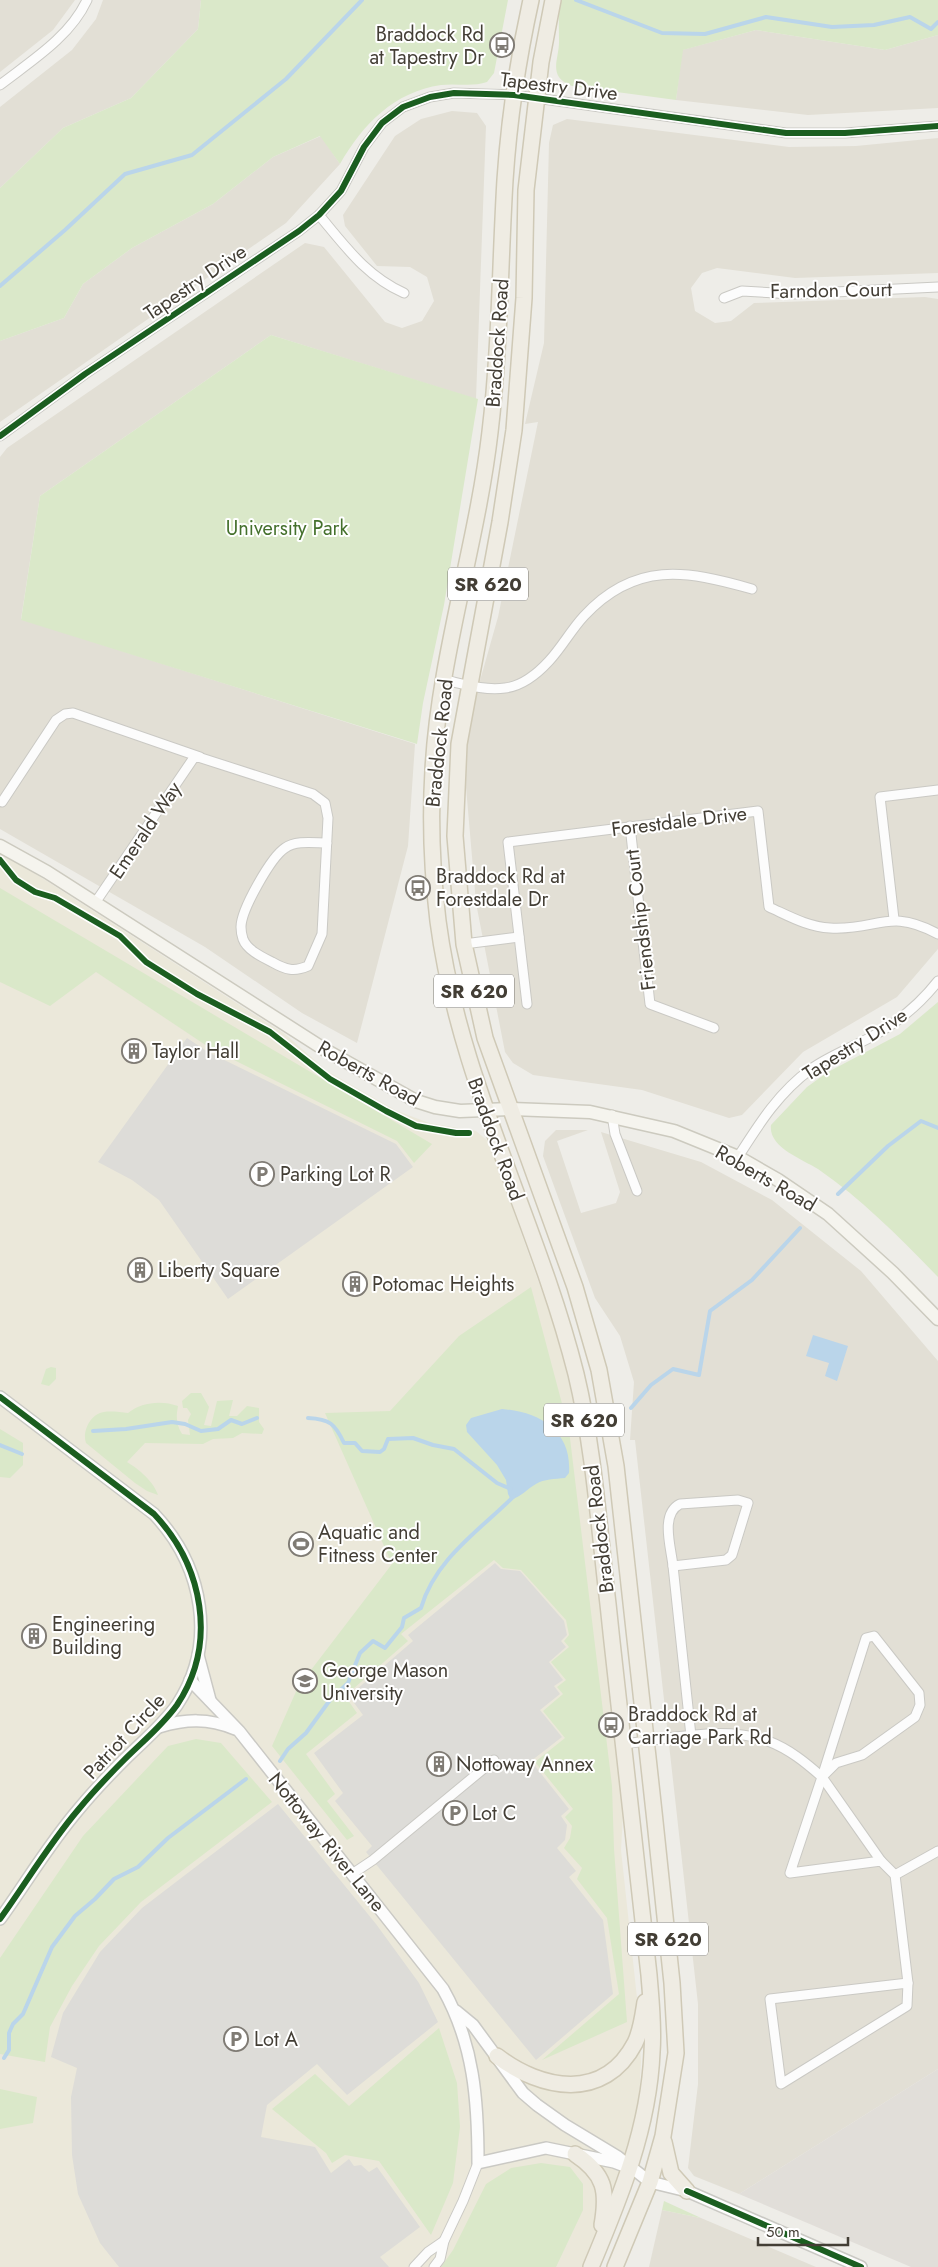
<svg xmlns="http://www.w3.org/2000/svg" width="938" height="2267" viewBox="0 0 938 2267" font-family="Jost,sans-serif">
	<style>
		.residential { fill: #e2dfd5 }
		.industrial { fill: #e1ded9 }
		.education { fill: #ebe8da }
		.green { fill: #dae8c9 }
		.parking { fill: #dddcd8 }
		.water { fill: #bad5ea }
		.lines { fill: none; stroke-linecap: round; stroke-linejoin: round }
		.stream { stroke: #bad5ea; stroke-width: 4 }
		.minor-casing { stroke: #cac9c4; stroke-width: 11 }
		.tertiary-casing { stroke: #cac9c4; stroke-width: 14 }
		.secondary-casing { stroke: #cccabf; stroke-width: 15 }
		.primary-casing { stroke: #cfc9b6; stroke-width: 18 }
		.minor { stroke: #fcfcfc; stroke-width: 9 }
		.tertiary { stroke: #fcfcfc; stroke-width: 11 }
		.secondary { stroke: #f5f4ee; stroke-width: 12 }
		.primary { stroke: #efece3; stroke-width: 15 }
		.cycleway-casing { stroke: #fff; stroke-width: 9 }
		.cycleway { stroke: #1b5e20; stroke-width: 6 }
		.labels { text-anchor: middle; stroke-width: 4; stroke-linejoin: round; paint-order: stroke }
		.shield { fill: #fff; stroke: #7b7872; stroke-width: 1 }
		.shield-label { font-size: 19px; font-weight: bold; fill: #433e35 }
		.poi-label { font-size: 20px; fill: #433e35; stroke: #fff; text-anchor: start }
		.street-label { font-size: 20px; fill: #433e35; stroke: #fff }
		.park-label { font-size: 20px; fill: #44702c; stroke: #fff }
	</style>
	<rect width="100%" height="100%" fill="#eeede8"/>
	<g class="residential">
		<polygon points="0,0 75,0 53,30 0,72"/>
		<polygon points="103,0 201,0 198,29 131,98 63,128 0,188 0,107 72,50 96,19"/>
		<polygon points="756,30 885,50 938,35 938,108 808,115 676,100 682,50"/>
		<polygon points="452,111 477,113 486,126 476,399 271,335 40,496 21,619 415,744 408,846 357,1043 302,1013 205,947 0,829 0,457 7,448 305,243 324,247 385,322 402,328 422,321 434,301 427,277 410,267 377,266 345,226 343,215 395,136 421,119"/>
		<polygon points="567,119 789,147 856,146 938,138 938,273 795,278 717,268 702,273 691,288 695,311 715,323 731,321 754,303 925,297 938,299 938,949 897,997 803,1052 742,1115 729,1118 642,1090 533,1075 513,1063 505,1052 476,903 464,764 470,716 498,617 538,422 525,424 544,343 549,143 553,125"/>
		<polygon points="321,136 340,164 286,223 0,422 0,341 64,318 83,284 132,248 213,204 273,157"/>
		<polygon points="556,1130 588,1130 557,1141 581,1213 616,1203 620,1192 601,1132 701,1162 772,1200 861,1271 938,1361 938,2069 739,2194 694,2176 688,2168 698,2084 698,2004 635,1440 630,1440 634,1382 620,1336 595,1298 543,1156 545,1141"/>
		<polygon points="662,2210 701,2218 816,2267 649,2267"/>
	</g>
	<polygon class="industrial" points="938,2069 938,2267 911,2267 739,2194"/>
	<polygon class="education" points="0,851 285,1034 327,1071 395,1110 429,1123 476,1131 489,1142 558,1337 578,1422 595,1549 623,1814 621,1850 637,1998 641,2061 639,2104 620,2172 583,2267 0,2267"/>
	<g class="green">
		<path d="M201 0H508L494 73 487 82C473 87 456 83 441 85 394 92 363 124 340 164L320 136 273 157 213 204 132 248 83 284 64 318 0 341V188L63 128 131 98 198 29Z"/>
		<path d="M560 0H938V35L885 50 756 30 683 50 676 100 572 86C546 76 560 59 559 39 559 26 558 14 560 0Z"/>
		<polygon points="271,335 478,399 444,605 423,703 417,744 21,620 40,496"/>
		<polygon points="0,888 432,1144 414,1163 397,1141 210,1048 96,972 50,1006 0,982"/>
		<path d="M938 1002V1277C900 1238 863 1200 818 1169 802 1159 768 1147 771 1125L807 1087 828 1072 900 1034Z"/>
		<polygon points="531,1287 569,1430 612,1786 614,1849 627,2022 542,2060 619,1994 607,1918 577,1879 582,1868 564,1848 570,1838 572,1826 565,1817 573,1809 535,1762 565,1738 543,1711 563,1694 557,1687 566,1680 551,1662 569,1647 564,1641 569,1635 566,1620 521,1570 503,1568 494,1560 401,1634 408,1641 345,1696 357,1713 306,1754 335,1794 327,1801 354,1836 347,1840 272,1746 298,1687 392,1564 325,1413 390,1411 459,1336"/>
		<polygon points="51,1367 56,1368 56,1379 49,1386 41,1384 46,1369"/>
		<path d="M191 1393H201L209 1407 204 1425 211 1426 217 1401 233 1400 229 1416H237L247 1406 259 1408V1422L264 1429 262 1434 242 1433 233 1438 213 1439 203 1444 145 1443 127 1462C139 1469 154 1482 158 1495L147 1491 135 1483 86 1443C82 1432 90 1414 104 1412 110 1411 121 1412 128 1413 141 1402 162 1400 178 1406 176 1417 176 1424 182 1434L190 1435 188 1420 191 1414 187 1408H183L182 1401Z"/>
		<polygon points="0,1429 23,1443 23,1465 10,1478 0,1477"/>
		<polygon points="196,1739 221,1743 272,1802 141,1902 99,1946 72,1986 50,2027 45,2062 0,2054 0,1958 83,1836 168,1746"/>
		<polygon points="439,2028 457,2083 460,2127 453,2183 431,2235 379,2161 345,2155 332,2163 326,2153 272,2109 315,2074 349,2106"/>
		<polygon points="0,2089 37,2097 33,2123 0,2129"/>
		<polygon points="541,2163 570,2167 583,2184 583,2210 556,2267 441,2267 453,2250 486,2184 511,2168"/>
		<polygon points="664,2201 701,2218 662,2210"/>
	</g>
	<g class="parking">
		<polygon points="187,1038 208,1052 396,1144 413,1167 228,1299 159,1200 132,1180 98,1162"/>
		<polygon points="495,1563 501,1569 520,1571 564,1621 567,1635 561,1641 566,1647 549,1662 563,1680 554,1686 560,1694 540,1710 562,1737 531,1761 569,1809 561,1816 567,1825 565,1840 557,1848 576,1871 569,1877 603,1920 613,1994 536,2060 366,1852 372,1846 335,1801 343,1793 314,1753 363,1715 349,1696 413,1641 408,1635"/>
		<polygon points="278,1804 376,1924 419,1983 438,2022 347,2095 317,2064 267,2105 261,2137 315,2147 331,2173 349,2159 354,2166 361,2165 369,2172 377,2167 420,2227 380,2257 389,2267 119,2267 100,2243 78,2194 72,2155 71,2097 77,2068 51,2057 63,2013 100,1952 142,1908"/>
	</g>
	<g class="water">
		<polygon points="813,1335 848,1346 837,1381 825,1376 829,1363 806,1356"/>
		<path d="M502 1409C540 1412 572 1431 569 1473L565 1478C555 1479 544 1479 536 1484 527 1489 522 1496 511 1500L508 1494 506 1480 497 1465 467 1432 466 1425 471 1418Z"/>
	</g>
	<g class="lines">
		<g class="stream">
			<polyline points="576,0 662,33 705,34 766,17 832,27 874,25 910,17 931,29 938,22"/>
			<polyline points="0,286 65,230 125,174 192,155 286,79 362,0"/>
			<polyline points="838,1194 888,1146 921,1121 938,1128"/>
			<polyline points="631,1408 651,1385 673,1369 699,1375 710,1311 752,1280 800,1228"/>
			<path d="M308 1418C330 1419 335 1424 344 1443H355L362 1451 380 1452 384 1449 388 1439 413 1438 433 1445 454 1449 497 1483 511 1489"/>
			<polyline points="93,1431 126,1429 172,1422 185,1424 201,1431 218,1429 231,1420 242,1424 257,1418"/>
			<polyline points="553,1433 569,1426"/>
			<polyline points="0,1445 22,1454"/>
			<path d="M280 1761 288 1749 306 1733 330 1700 348 1683 360 1653 373 1641 385 1648 402 1627 404 1618 421 1608C435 1559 480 1530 514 1496"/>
			<polyline points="4,2058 9,2050 9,2033 13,2024 23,2014 52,1947 75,1916 95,1899 114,1879 138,1867 168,1838 246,1779"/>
		</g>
		<defs>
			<g id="minor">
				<path d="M0 85C31 61 70 37 87 0"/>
				<path d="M319 215C345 246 366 276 404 293"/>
				<polyline points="724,298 742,291 793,294 938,287"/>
				<polyline points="0,436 85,374 299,231 319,215 341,191 364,147 382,123 403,107 430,97 454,93 514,95 786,133 845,133 938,126"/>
				<path d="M445 680C463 684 485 691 505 688 522 686 538 673 549 661 562 647 571 630 584 616 635 561 686 570 752 589"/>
				<polyline points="2,802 56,720 65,714 73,713 200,757"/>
				<polyline points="630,826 650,1004 714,1028"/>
				<path d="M95 903 195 756 313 794 325 803 328 818 322 934 308 966C294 972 286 970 272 962 262 957 247 950 243 939 242 936 241 930 241 927 241 910 271 857 285 848 296 840 314 843 327 843"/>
				<polyline points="894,919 880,797 938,790"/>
				<polyline points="464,944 519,937"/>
				<path d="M527 1004 508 842 758 811 769 907C789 916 808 927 830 928 878 931 888 907 938 934"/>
				<polyline points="612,1115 615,1134 637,1191"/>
				<path d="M738 1157C759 1124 779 1092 811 1069 829 1056 851 1048 871 1037 897 1023 920 1004 938 981"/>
				<path d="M738 1500 748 1503 732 1555 726 1560 673 1566C671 1547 660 1514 680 1504Z"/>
				<polyline points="673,1566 691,1736"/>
				<polygon points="874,1636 919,1693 920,1705 915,1717 862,1755 836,1763 822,1777 866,1638"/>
				<path d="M623 1744C669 1739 723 1725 768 1741 789 1749 805 1762 822 1777L790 1873 881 1861 895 1875 908 1983"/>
				<polyline points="822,1777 881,1861"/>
				<polyline points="352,1874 373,1860 494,1760"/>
				<polyline points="895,1875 938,1851"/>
				<polygon points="908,1983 907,2006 781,2084 770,1999"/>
				<polyline points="414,2267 428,2252 444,2241"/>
				<polyline points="434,2267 440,2259 444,2241 463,2201 478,2163"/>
			</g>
			<g id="tertiary">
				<path d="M0 1397 154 1514C203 1566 218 1643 177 1705 162 1726 142 1742 124 1760 108 1776 92 1793 78 1810 49 1844 26 1883 0 1919"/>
				<polyline points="198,1655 210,1700"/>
				<path d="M190 1680 239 1731 443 1989C474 2044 478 2101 478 2163L546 2148 614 2162 630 2168"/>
				<path d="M159 1727C186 1719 208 1718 235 1729"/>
				<polyline points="456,2011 473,2025 523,2093 537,2105 565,2125 618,2157 650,2182 687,2191 861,2267"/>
			</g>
			<polyline id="secondary" points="0,846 47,872 327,1051 416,1101 435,1107 460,1111 512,1109 590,1112 674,1131 738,1157 778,1180 828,1214 893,1273 938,1319"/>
			<g id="primary">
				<path d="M531 0C518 59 509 119 505 180 500 264 500 348 490 432 477 545 439 656 433 770 430 820 432 871 438 921 459 1082 537 1219 576 1374 594 1449 599 1528 608 1604 621 1728 635 1852 649 1975 651 2001 654 2026 652 2052 649 2128 620 2198 591 2267"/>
				<polyline points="553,0 541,62 526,190 524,298 514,430 500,522 459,744 455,836 464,944 485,1038 575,1287 599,1370 616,1466 654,1812 672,1983 676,2053 663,2136 650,2182 615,2267"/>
				<path d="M497 2056C541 2090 604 2102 635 2043 641 2031 643 2015 645 2002"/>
				<polyline points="664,2142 671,2173 687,2191"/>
				<path d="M575 2154C605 2174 608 2191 602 2225"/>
			</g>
		</defs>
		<use href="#minor" class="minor-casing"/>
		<use href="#tertiary" class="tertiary-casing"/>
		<use href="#secondary" class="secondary-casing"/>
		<use href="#primary" class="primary-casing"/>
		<use href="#minor" class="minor"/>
		<use href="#tertiary" class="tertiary"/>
		<use href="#secondary" class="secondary"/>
		<use href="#primary" class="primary"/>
		<defs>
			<g id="cycleway">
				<polyline points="0,436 85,374 299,231 319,215 341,191 364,147 382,123 403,107 430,97 454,93 514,95 786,133 845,133 938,126"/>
				<polyline points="0,860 16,880 35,892 55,898 120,936 146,962 197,994 270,1032 330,1079 386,1111 416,1126 456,1133 469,1133"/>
				<path d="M0 1397 154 1514C203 1566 218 1643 177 1705 162 1726 142 1742 124 1760 108 1776 92 1793 78 1810 49 1844 26 1883 0 1919"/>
				<polyline points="687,2191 861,2267"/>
			</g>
		</defs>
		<use href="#cycleway" class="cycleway-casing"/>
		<use href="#cycleway" class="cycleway"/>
	</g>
	<defs>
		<symbol id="bus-ring" viewBox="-11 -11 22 22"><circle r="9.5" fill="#fff" stroke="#7f7b74" stroke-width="1.5"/><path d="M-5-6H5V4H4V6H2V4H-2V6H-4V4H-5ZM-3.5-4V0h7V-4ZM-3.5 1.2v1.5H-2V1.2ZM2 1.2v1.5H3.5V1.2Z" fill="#7f7b74"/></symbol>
		<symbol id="building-ring" viewBox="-11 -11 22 22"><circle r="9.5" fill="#fff" stroke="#7f7b74" stroke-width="1.5"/><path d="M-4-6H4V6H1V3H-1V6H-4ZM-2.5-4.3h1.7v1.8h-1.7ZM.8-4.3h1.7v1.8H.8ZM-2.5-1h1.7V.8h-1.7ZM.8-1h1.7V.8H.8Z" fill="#7f7b74"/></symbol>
		<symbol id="parking-ring" viewBox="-11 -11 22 22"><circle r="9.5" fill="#fff" stroke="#7f7b74" stroke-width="1.5"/><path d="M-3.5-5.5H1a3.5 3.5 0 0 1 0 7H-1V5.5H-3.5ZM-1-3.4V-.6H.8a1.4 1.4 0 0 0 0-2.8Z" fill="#7f7b74"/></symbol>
		<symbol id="stadium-ring" viewBox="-11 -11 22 22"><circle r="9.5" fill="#fff" stroke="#7f7b74" stroke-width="1.5"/><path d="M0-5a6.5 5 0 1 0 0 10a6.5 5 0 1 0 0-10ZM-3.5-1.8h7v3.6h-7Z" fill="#7f7b74"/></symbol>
		<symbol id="university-ring" viewBox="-11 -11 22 22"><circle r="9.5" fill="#fff" stroke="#7f7b74" stroke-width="1.5"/><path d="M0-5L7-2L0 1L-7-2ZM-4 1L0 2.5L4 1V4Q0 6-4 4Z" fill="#7f7b74"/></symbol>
	</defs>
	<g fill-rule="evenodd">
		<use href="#bus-ring" x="488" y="31" width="28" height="28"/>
		<use href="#bus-ring" x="404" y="874" width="28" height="28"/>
		<use href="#building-ring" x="120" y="1037" width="28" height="28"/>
		<use href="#parking-ring" x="248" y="1160" width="28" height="28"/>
		<use href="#building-ring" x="126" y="1256" width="28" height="28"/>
		<use href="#building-ring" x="341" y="1270" width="28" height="28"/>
		<use href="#stadium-ring" x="287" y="1530" width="28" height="28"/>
		<use href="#building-ring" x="20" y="1622" width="28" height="28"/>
		<use href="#university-ring" x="291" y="1667" width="28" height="28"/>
		<use href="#bus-ring" x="597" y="1711" width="28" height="28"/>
		<use href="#building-ring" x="425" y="1750" width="28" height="28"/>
		<use href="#parking-ring" x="441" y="1799" width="28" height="28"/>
		<use href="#parking-ring" x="222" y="2025" width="28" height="28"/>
	</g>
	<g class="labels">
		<g class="shield">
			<rect x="448" y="567.5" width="80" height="33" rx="4"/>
			<rect x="434" y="974.5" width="80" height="33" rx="4"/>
			<rect x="544" y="1403.5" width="80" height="33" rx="4"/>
			<rect x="628" y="1922.5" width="80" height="33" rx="4"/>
		</g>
		<g class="shield-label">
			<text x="488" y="591">SR 620</text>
			<text x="474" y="998">SR 620</text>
			<text x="584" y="1427">SR 620</text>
			<text x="668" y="1946">SR 620</text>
		</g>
		<g class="poi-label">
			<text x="484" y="41" text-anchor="end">Braddock Rd<tspan x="484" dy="23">at Tapestry Dr</tspan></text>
			<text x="436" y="883">Braddock Rd at<tspan x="436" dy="23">Forestdale Dr</tspan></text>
			<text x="152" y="1058">Taylor Hall</text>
			<text x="280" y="1181">Parking Lot R</text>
			<text x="158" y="1277">Liberty Square</text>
			<text x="372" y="1291">Potomac Heights</text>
			<text x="318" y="1539">Aquatic and<tspan x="318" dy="23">Fitness Center</tspan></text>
			<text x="52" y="1631">Engineering<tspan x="52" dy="23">Building</tspan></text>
			<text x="322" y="1677">George Mason<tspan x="322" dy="23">University</tspan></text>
			<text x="628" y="1721">Braddock Rd at<tspan x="628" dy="23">Carriage Park Rd</tspan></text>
			<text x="456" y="1771">Nottoway Annex</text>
			<text x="472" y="1820">Lot C</text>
			<text x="254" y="2046">Lot A</text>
		</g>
		<g class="street-label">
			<text transform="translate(559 86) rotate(7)" y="7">Tapestry Drive</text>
			<text transform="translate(195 282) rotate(-34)" y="7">Tapestry Drive</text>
			<text transform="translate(831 290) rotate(-1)" y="7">Farndon Court</text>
			<text transform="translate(497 343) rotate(-86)" y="7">Braddock Road</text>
			<text transform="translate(439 743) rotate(-84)" y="7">Braddock Road</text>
			<text transform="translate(679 821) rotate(-7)" y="7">Forestdale Drive</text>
			<text transform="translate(145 830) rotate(-56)" y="7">Emerald Way</text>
			<text transform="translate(640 920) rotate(-97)" y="7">Friendship Court</text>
			<text transform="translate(855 1044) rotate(-32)" y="7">Tapestry Drive</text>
			<text transform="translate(369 1073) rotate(29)" y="7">Roberts Road</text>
			<text transform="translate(496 1139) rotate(70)" y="7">Braddock Road</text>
			<text transform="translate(766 1178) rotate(30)" y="7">Roberts Road</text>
			<text transform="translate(599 1529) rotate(-97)" y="7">Braddock Road</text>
			<text transform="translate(124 1736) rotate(-47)" y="7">Patriot Circle</text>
			<text transform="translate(327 1842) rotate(51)" y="7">Nottoway River Lane</text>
		</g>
		<g class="park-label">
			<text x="287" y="535">University Park</text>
		</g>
	</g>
	<path d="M758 2237v8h90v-8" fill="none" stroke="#433e35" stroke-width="2.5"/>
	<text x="766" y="2237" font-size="15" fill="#433e35" stroke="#ffffff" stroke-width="4" paint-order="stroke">50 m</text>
</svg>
